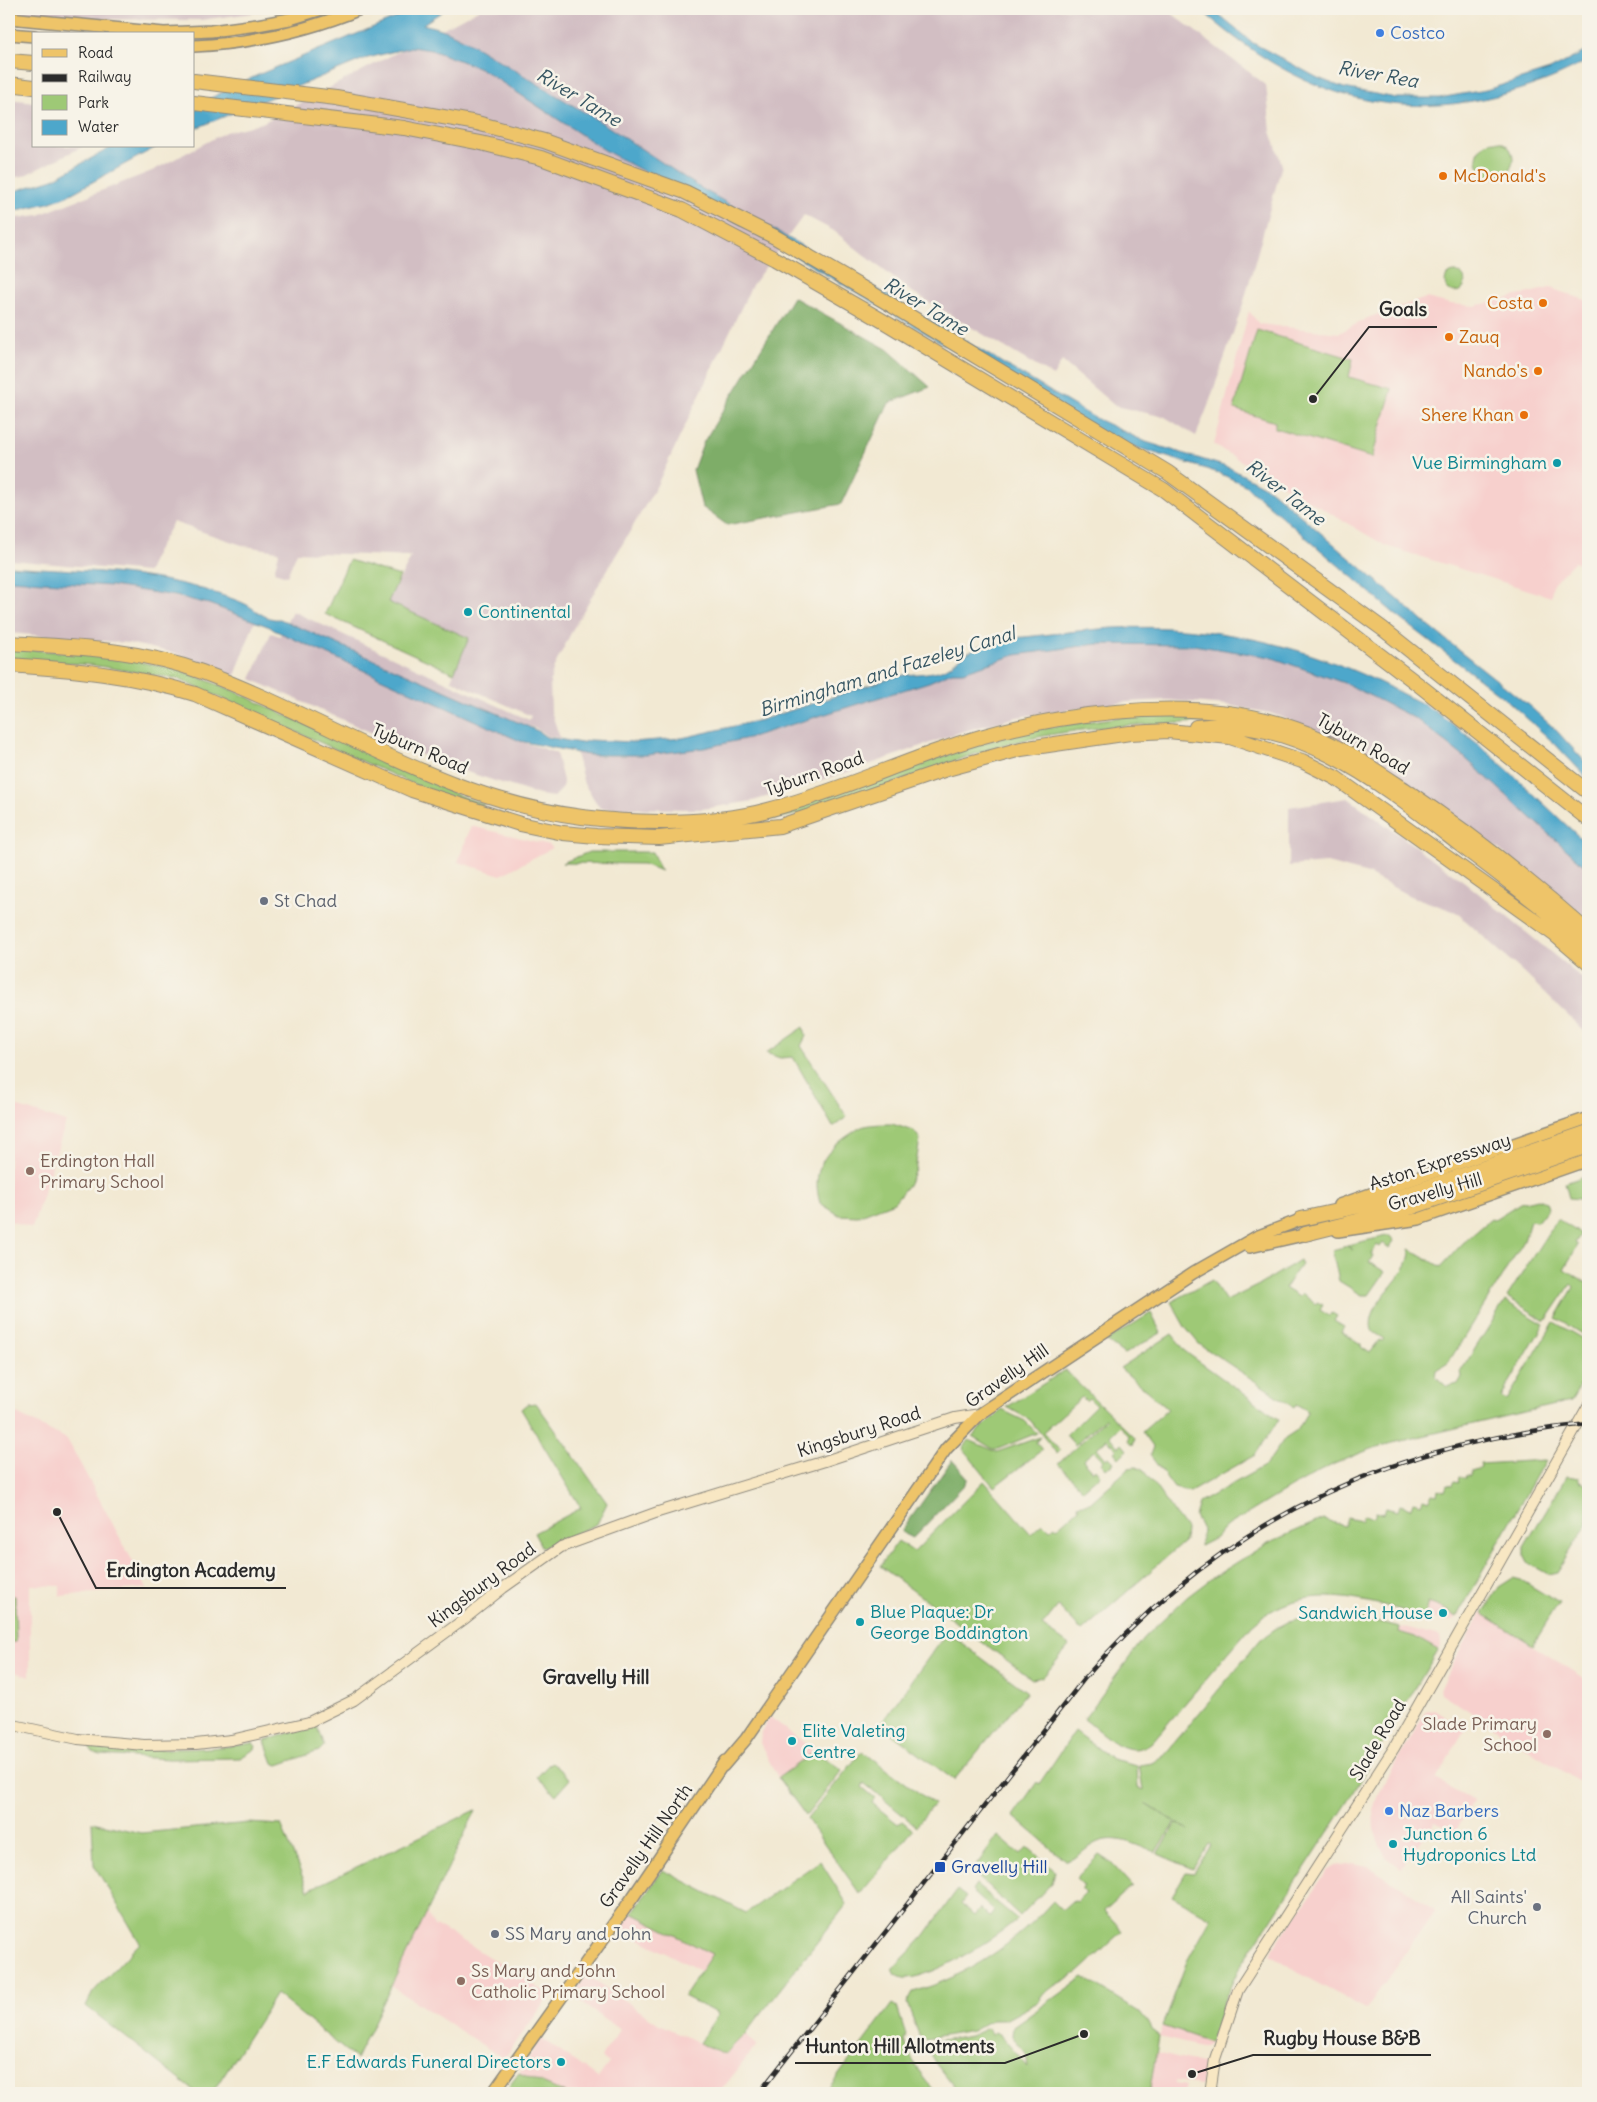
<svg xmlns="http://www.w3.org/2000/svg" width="1597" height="2102" viewBox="0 0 1597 2102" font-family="Delius,sans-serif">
	<rect width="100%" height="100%" fill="#f7f3e8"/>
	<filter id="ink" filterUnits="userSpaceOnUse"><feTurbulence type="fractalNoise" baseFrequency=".02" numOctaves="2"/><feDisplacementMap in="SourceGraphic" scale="10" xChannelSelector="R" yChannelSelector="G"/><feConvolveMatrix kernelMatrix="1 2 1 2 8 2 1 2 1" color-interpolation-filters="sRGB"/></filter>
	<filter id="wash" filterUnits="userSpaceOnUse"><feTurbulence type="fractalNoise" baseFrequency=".0096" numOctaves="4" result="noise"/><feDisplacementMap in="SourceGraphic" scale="20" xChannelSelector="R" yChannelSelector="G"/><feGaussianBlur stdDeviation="1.12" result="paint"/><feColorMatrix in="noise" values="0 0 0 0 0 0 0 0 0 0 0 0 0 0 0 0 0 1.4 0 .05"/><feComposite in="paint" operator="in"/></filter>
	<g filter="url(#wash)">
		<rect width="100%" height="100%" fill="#f2e9d3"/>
		<path fill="#f7d0cd" d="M1550,288L1588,301V565L1574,562L1553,583L1551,597L1386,546L1214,445L1249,311L1259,324L1339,333L1370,317L1426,298L1451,304L1475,306Z
			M471,826L550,845L552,848L501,875L458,862Z
			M9,1104L66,1122L32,1228L9,1221Z
			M9,1410L67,1439L147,1588L60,1596V1586L30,1585V1677L9,1670Z
			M1428,1603L1443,1608L1457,1617L1450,1622L1424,1616Z
			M1482,1613L1588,1681V1775L1583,1784L1441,1693L1440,1687Z
			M1400,1627L1440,1637L1441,1644L1438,1650L1415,1637L1399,1632Z
			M1434,1709L1465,1729L1436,1779L1473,1801L1455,1832L1435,1822L1401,1868L1386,1857L1379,1843L1374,1829L1373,1810L1379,1792L1426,1711Z
			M770,1717L815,1751L778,1778L760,1743L761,1732Z
			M1354,1863L1367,1866L1410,1892L1435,1911L1366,2009L1302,1975L1270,1954L1327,1871L1335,1866Z
			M426,1913L434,1926L442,1928L550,1995L504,2059L391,1986Z
			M632,1913L658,1926L712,1954L701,1971L620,1929Z
			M587,1975L659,2024L699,2043L725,2054L745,2034L757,2045L719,2093H565L519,2073L541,2038L598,2078L609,2063L601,2057L620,2030L571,1996Z
			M1163,2026L1205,2040L1210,2042L1205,2047H1201L1159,2037Z
			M1156,2052L1205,2064L1201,2085L1175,2081V2084L1185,2086L1183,2093H1149Z"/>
		<path fill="#d2bec3" d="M9,9H283L200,20L98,19L9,12Z
			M480,9H1166L1266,85L1271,131L1282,165L1244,301L1208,406L1196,436L1165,417L1115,406L1062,361L1053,376L909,290L834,231L804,215L752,285L656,487L575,625L554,667L550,681L551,711L560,738L547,736L536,728L527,726L520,741L556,753L563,781L562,789L554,797L539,795L442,764L251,679L271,633L280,636L292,611L529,720L531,716L451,680L469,638L388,602L411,557L297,552L287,576L274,572L279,553L278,551L245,546L173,522L155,554L148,572L9,560V219L39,215L152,171L226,132L262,123Z
			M9,99L34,102V146H84L23,176L9,178Z
			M9,580L112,586L156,593L209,604L262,623H254L235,676L175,653L128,643L9,633Z
			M1131,643L1214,647L1270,657L1347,684L1416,719L1464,757L1588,869V918L1453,814L1372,758L1323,733L1270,713L1227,705L1168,700L1127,702L1017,717L961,732L854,770L753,801L702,809L600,808L584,784L576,753L602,756L646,755L704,748L769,732L929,682L952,672H963L1015,655L1097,644Z
			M1348,798L1466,883L1588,983V1035L1524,973L1456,912L1408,895L1368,874L1327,863L1289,866V807Z"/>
		<path fill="#9ec976" stroke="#647a50" d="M1477 159a18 18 0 1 1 36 0a18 18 0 1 1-36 0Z
			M1445 282a10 10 0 1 1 20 0a10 10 0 1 1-20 0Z
			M1257,330L1353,359L1349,377L1392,389L1372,458L1275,428V422L1234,409Z
			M349,560L400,576L388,602L469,638L454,673L325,614Z
			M9,648L111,656L180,670L232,690L458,795L484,804L483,806L440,796L178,679L92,665L9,659Z
			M1187,715L1231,719L1230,722C1158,723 1082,725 1012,743C938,763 868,797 794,815C774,820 753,821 734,824L1021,731L1127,716Z
			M589,852H652L661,871L643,864L562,863Z
			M804,1027L806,1036L801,1046L847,1117L833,1127L793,1057L780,1058L766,1053Z
			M892,1124L914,1131L920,1139L915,1170L908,1185L894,1202L858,1216L839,1215L820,1203C811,1173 823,1152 849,1135C854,1132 859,1127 865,1126C873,1124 883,1124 892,1124Z
			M1588,1175V1200L1569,1198L1565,1183Z
			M1537,1199L1546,1202L1548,1208L1537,1222L1530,1221L1524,1241L1448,1363L1437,1370L1436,1377L1447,1387L1458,1384L1462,1377L1461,1371L1505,1301L1544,1324L1501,1397L1507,1400L1554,1322L1588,1342V1373L1571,1401L1380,1446C1360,1453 1339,1461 1320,1471C1287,1489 1256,1509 1224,1528L1216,1538L1200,1546L1202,1530L1195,1516L1199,1503L1266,1465L1285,1438L1297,1430L1308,1411L1296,1404L1294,1407L1199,1344L1185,1327L1171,1302L1212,1280L1226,1301L1261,1284L1300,1260L1302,1265L1296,1270L1285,1288L1299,1297L1302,1293L1315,1304L1317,1302L1323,1305L1320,1310L1329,1316L1332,1313L1337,1316L1334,1321L1344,1327L1341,1332L1361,1344V1347L1370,1353L1380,1340L1383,1341L1385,1339L1372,1331C1364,1301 1412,1277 1410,1249L1441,1267L1462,1244L1491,1219L1493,1220L1520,1203Z
			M1557,1219L1581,1234L1575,1243L1578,1245L1564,1269L1588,1283V1338L1556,1318L1574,1287L1571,1284L1546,1321L1507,1297Z
			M1387,1236H1390L1394,1241L1389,1248L1383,1243L1380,1247L1377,1245L1371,1255L1373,1256L1369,1262L1385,1272L1369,1295H1362L1339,1281L1332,1250L1347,1246L1353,1250L1347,1245Z
			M1151,1313L1161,1333L1124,1354L1106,1341Z
			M1172,1334L1187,1353L1279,1419L1255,1455L1190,1492L1174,1488L1150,1455L1153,1447L1142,1432L1168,1409L1120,1368Z
			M1065,1370L1135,1438L1133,1445L1128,1439L1130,1437L1120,1426L1110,1436L1119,1447L1122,1444L1127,1450L1119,1458L1114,1452L1117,1449L1107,1439L1097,1448L1106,1459L1109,1457L1114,1462L1106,1469L1101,1463L1104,1461L1094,1451L1083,1460L1093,1471L1095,1469L1100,1475L1083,1490L1058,1464L1106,1419L1105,1418L1075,1445L1066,1435L1096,1405L1089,1398L1086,1401L1082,1397L1043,1432L1060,1451L1057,1454L1030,1420L1007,1407Z
			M536,1403L607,1503L597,1524L542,1548L534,1533L581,1508L521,1409L527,1404Z
			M1002,1410L1025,1421L1037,1433L998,1449H993L972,1436Z
			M1040,1437L1036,1442L1042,1450L994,1487L963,1449L969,1440L997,1452Z
			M1545,1460L1457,1617L1443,1608L1428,1603L1424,1616C1364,1601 1305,1578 1252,1625L1152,1742C1128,1762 1104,1734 1084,1719L1144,1638L1187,1597L1212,1578L1268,1543L1323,1519L1344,1526L1347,1518L1361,1521L1364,1515L1374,1518L1376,1512L1383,1514L1385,1508L1398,1511L1400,1505L1411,1508L1413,1502L1421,1504L1423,1499L1429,1501L1432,1494L1437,1495L1438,1489L1444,1491L1446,1485L1452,1486L1454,1482L1458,1483L1459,1477L1465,1478L1466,1475H1470L1471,1471L1481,1468L1480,1464Z
			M1136,1467L1144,1471L1186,1529L1185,1541L1082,1631L1058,1606L1042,1626L1069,1646L1043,1677L1032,1679L880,1566L898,1541L914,1552L984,1481L1031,1534L1043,1523L1050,1530L1055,1526L1057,1528L1079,1508L1077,1505L1090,1503L1129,1468Z
			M1566,1477L1579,1479V1482L1588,1485V1523L1557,1572L1548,1574L1528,1563L1524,1555V1547Z
			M1513,1578L1521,1580L1559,1603L1533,1645L1483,1614L1499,1587Z
			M9,1596H15L16,1642H9Z
			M1323,1613L1349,1615L1400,1627L1399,1632L1415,1637L1438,1650L1348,1802L1238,1970L1226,1996L1210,2042L1163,2026L1187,1961L1211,1918L1172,1896L1186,1872L1194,1873L1211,1845L1208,1844L1193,1869L1158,1854L1176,1823L1189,1830L1146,1804L1175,1822L1156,1853C1136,1845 1113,1832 1092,1845C1081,1852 1080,1857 1066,1861L1013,1816L1037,1782L1039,1784L1075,1731L1112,1759L1137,1765L1138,1788L1143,1790L1139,1765L1152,1763L1165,1754L1261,1639L1275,1629L1290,1621Z
			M947,1632L1027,1692L954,1780L880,1725Z
			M316,1724L324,1746L319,1751L278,1765L273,1763L265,1741Z
			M253,1743L256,1746L255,1749L240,1758L169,1759L101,1755L92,1752L88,1745C143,1749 198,1752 253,1743Z
			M815,1751L842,1770L806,1816L778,1778Z
			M862,1751L934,1804L916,1826L864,1783L862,1787L875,1798L872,1803L898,1824L902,1821L913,1830L860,1894L807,1819Z
			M551,1762L570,1779L556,1795L537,1777Z
			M476,1810L356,2059L276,1994L212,2093H197L86,2006L93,1992L140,1943L94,1865L92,1822L141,1833L249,1823L281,1825L308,1890Z
			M998,1836L1021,1855L1027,1848L1030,1849L1055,1871L1052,1883L1020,1916L972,1871Z
			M1099,1855L1111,1863L1132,1886L1104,1911L1123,1931L1079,1972L1054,1986L1040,1997L1041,1999L1038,2002L1005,2020H992L972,2031L921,2040L907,2003L913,1992C968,1976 1015,1944 1053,1901L1062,1910L1073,1900L1076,1902L1085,1893L1081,1889L1084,1886L1076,1878Z
			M820,1861L847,1904L745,2034L725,2054L699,2043L718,2014L684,1996L712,1954L632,1913L663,1870L746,1913Z
			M976,1885L1017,1919C995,1938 935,1977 907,1978C903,1979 899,1976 896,1975L893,1969L925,1935L957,1890L966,1897L961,1904L974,1916L980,1909L990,1917L994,1911L972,1891Z
			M1083,1977L1139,2012L1159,2037L1149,2093H959L936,2064L924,2044L970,2036L988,2028L991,2034L995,2032L1000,2035L1028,2067L1026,2053L1012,2036L1013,2027Z
			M892,2004L897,2007L906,2035L904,2041L916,2067L936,2093H825Z
			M519,2073L565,2093H504Z"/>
		<path fill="#7ead67" stroke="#546c49" d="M793,297L887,349L930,387L889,403L841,504L727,525L702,507L693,470L703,443Z
			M952,1460L968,1478L965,1484L913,1538L901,1532Z"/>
		<path fill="#4da7cb" stroke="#3c697b" d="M417,9H446L423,24L447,31L467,41L607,126L699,187L893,298L1093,417L1146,442L1230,468L1271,490L1430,627L1527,704L1555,729L1588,765V779L1555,744L1509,702L1396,615L1245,485L1219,473L1122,443L990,372L746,227L606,151L480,68L431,50L411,47L364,59L194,129V106L260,74Z
			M1200,9H1211L1253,43L1318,78L1344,88L1396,98H1439L1486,90L1550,70L1588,50V60C1560,77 1528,88 1496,96C1379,125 1287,86 1200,9Z
			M114,146H158L67,196L48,203L9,212V193L53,179Z
			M9,566C78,571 151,571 218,594C226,597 235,599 243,603C255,608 265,621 280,619L538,731L546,737L581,743L589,740L633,742L682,738L761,720L898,676C914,673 934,675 948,667C952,665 956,660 960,658C972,649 985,643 999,639C1037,637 1075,630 1113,628C1212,623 1309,645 1397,691C1408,697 1421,702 1431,709C1489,747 1537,799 1588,845V869L1464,757L1416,719L1347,684L1270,657L1193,645L1097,644L1015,655L963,672H952L929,682L748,738L704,748L646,755H588L520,741L274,630L270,627L209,604L175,596L112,586L9,580Z"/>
	</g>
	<g filter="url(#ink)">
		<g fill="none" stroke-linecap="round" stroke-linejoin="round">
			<g stroke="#8e8a7f" stroke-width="12">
				<path id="secondary" d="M1587,9L1588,10
					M9,1724L78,1739L144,1745L196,1744L231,1740L309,1722L354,1700L463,1620L503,1588L561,1547L658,1512L825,1461L955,1418L980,1414
					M1210,2093L1215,2059L1238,1990L1394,1748L1588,1406"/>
			</g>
			<g stroke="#8e8a7f" stroke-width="14">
				<path id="primary" d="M9,18L164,33L211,31L257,25L290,19L322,9
					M9,34L34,36
					M194,46C251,43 307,31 360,9
					M1339,1205L1588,1118
					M1338,1231L1419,1219L1588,1160
					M1250,1247L1312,1233
					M723,1766L746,1739L946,1449L980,1414L1193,1273L1256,1237L1308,1217
					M493,2093L633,1897L725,1761"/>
			</g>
			<g stroke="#8e8a7f" stroke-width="16">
				<path id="highway" d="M9,61L34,63
					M194,81L336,98L477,123L544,141L685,192L775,237L883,300L1167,472L1383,629L1588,792
					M9,84L34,87
					M194,103L404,128L481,143L541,158L682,210L775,259L883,321L1164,490L1419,685L1588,819
					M9,643C74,647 139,649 202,672C331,720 441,799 582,817C639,824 712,825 768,810C825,795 881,771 937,751C1040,714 1191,691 1296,729C1336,743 1372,768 1407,791C1471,834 1531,881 1588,932
					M9,665C72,669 134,675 195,694L412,790L520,824L563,833L596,836L659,838L780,826L947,769L1021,749L1130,733L1168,731L1230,737L1302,761L1336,778L1554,934L1588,963
					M1196,727C1297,714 1384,786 1459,844C1503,877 1546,910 1588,945
					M1301,1219L1396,1198L1588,1132
					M1305,1234L1413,1207L1588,1146"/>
			</g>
			<use href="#secondary" stroke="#f8e7c3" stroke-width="10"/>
			<use href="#primary" stroke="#eec469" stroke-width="11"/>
			<use href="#highway" stroke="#eec469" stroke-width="14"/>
			<g stroke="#2b2b2b" stroke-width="4.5">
				<path id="rail" d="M759,2093L1084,1679C1216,1525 1387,1443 1588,1424"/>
			</g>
			<use href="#rail" stroke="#f7f3e8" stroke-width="2.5" stroke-dasharray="8" stroke-linecap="butt"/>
		</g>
	</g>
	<g fill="#3f7fe0" stroke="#f7f3e8" stroke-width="2">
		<circle cx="1380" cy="33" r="5"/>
		<circle cx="1389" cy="1811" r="5"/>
	</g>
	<g fill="#e8710a" stroke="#f7f3e8" stroke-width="2">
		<circle cx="1443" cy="176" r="5"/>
		<circle cx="1543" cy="303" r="5"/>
		<circle cx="1449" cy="337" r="5"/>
		<circle cx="1538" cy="371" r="5"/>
		<circle cx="1524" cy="415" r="5"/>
	</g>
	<g fill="#0f9aa8" stroke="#f7f3e8" stroke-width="2">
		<circle cx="1557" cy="463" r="5"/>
		<circle cx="468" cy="612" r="5"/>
		<circle cx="1443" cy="1613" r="5"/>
		<circle cx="860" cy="1622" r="5"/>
		<circle cx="792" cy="1741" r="5"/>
		<circle cx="1393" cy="1844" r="5"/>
		<circle cx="561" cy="2062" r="5"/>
	</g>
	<g fill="#6b7280" stroke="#f7f3e8" stroke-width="2">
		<circle cx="264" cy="901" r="5"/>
		<circle cx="1537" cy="1907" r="5"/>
		<circle cx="495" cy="1934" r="5"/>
	</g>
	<g fill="#8d6e63" stroke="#f7f3e8" stroke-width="2">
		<circle cx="30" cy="1171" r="5"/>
		<circle cx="1547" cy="1734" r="5"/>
		<circle cx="461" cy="1981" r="5"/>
	</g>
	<rect fill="#1a4fb4" stroke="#f7f3e8" stroke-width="2" x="934" y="1861" width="12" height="12" rx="2.5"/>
	<g text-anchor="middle" stroke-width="5" stroke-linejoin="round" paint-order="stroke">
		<g font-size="18" fill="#366cbe" stroke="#f7f3e8" text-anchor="start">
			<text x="1390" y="39">Costco</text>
			<text x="1399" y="1817">Naz Barbers</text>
		</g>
		<g font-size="18" fill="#c56008" stroke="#f7f3e8" text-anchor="end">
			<text x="1453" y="182" text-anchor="start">McDonald's</text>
			<text x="1533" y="309">Costa</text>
			<text x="1459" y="343" text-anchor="start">Zauq</text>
			<text x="1528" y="377">Nando's</text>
			<text x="1514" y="421">Shere Khan</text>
		</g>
		<g font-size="18" fill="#0d838f" stroke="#f7f3e8" text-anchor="start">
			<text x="1547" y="469" text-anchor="end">Vue Birmingham</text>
			<text x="478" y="618">Continental</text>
			<text x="870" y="1618">Blue Plaque: Dr<tspan x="870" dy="21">George Boddington</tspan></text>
			<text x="1433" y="1619" text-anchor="end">Sandwich House</text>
			<text x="802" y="1737">Elite Valeting<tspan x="802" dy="21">Centre</tspan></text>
			<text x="1403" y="1840">Junction 6<tspan x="1403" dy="21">Hydroponics Ltd</tspan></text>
			<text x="551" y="2068" text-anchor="end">E.F Edwards Funeral Directors</text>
		</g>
		<g font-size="18" fill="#2b2b2b" stroke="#f7f3e8">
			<text transform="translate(1363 744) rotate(30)" y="6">Tyburn Road</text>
			<text transform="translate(420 749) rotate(23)" y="6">Tyburn Road</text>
			<text transform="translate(814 774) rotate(-19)" y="6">Tyburn Road</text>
			<text transform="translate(1440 1162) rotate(-18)" y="6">Aston Expressway</text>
			<text transform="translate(1435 1192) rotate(-16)" y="6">Gravelly Hill</text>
			<text transform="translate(1007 1376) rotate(-35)" y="6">Gravelly Hill</text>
			<text transform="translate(859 1432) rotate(-18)" y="6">Kingsbury Road</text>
			<text transform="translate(482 1585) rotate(-37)" y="6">Kingsbury Road</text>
			<text transform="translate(1378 1740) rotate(-59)" y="6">Slade Road</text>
			<text transform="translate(646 1846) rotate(-55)" y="6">Gravelly Hill North</text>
		</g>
		<g font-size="18" fill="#5b616d" stroke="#f7f3e8" text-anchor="start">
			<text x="274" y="907">St Chad</text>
			<text x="1527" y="1903" text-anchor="end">All Saints'<tspan x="1527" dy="21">Church</tspan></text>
			<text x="505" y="1940">SS Mary and John</text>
		</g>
		<g font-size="18" fill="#785e54" stroke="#f7f3e8" text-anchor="start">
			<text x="40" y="1167">Erdington Hall<tspan x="40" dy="21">Primary School</tspan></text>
			<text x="1537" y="1730" text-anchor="end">Slade Primary<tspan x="1537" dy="21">School</tspan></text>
			<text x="471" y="1977">Ss Mary and John<tspan x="471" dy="21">Catholic Primary School</tspan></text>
		</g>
		<g font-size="18" fill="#164399" stroke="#f7f3e8" text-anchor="start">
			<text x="951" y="1873">Gravelly Hill</text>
		</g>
		<g font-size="19" font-style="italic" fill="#375663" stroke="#f7f3e8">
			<text transform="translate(1378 74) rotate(10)" y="7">River Rea</text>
			<text transform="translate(579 97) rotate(31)" y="7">River Tame</text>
			<text transform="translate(926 306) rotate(31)" y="7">River Tame</text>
			<text transform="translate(1286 492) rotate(38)" y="7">River Tame</text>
			<text transform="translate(887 671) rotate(-17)" y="7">Birmingham and Fazeley Canal</text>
		</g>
		<g font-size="20" font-weight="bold" fill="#2b2b2b" stroke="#f7f3e8">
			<text x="596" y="1684">Gravelly Hill</text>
		</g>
	</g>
	<path fill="none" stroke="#2b2b2b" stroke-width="2" d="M1313 399L1369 327H1437M57 1512L96 1588H286M1192 2074L1253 2055H1431M1084 2034L1005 2063H795"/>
	<g fill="#2b2b2b" stroke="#f7f3e8" stroke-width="2">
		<circle cx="1313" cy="399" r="5"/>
		<circle cx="57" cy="1512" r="5"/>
		<circle cx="1192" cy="2074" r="5"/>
		<circle cx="1084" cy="2034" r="5"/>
	</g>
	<g font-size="19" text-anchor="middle" font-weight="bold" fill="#2b2b2b" stroke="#f7f3e8" stroke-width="5" stroke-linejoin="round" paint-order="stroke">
		<text x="1403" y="316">Goals</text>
		<text x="191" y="1577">Erdington Academy</text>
		<text x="1342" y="2045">Rugby House B&amp;B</text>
		<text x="900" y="2053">Hunton Hill Allotments</text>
	</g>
	<rect width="1597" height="2102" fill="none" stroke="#f7f3e8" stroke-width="30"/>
	<rect x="32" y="32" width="162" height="115" fill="#f7f3e8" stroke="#a5a39c"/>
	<rect x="42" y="49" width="25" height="8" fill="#eec469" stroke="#a5a39c"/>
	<text x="78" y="58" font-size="15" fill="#2b2b2b">Road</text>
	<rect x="42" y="74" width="25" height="8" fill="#2b2b2b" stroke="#a5a39c"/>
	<text x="78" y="82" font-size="15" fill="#2b2b2b">Railway</text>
	<rect x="42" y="95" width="25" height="15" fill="#9ec976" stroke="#a5a39c"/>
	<text x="78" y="108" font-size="15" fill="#2b2b2b">Park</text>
	<rect x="42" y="120" width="25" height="15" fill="#4da7cb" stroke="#a5a39c"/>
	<text x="78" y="132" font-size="15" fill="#2b2b2b">Water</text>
</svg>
